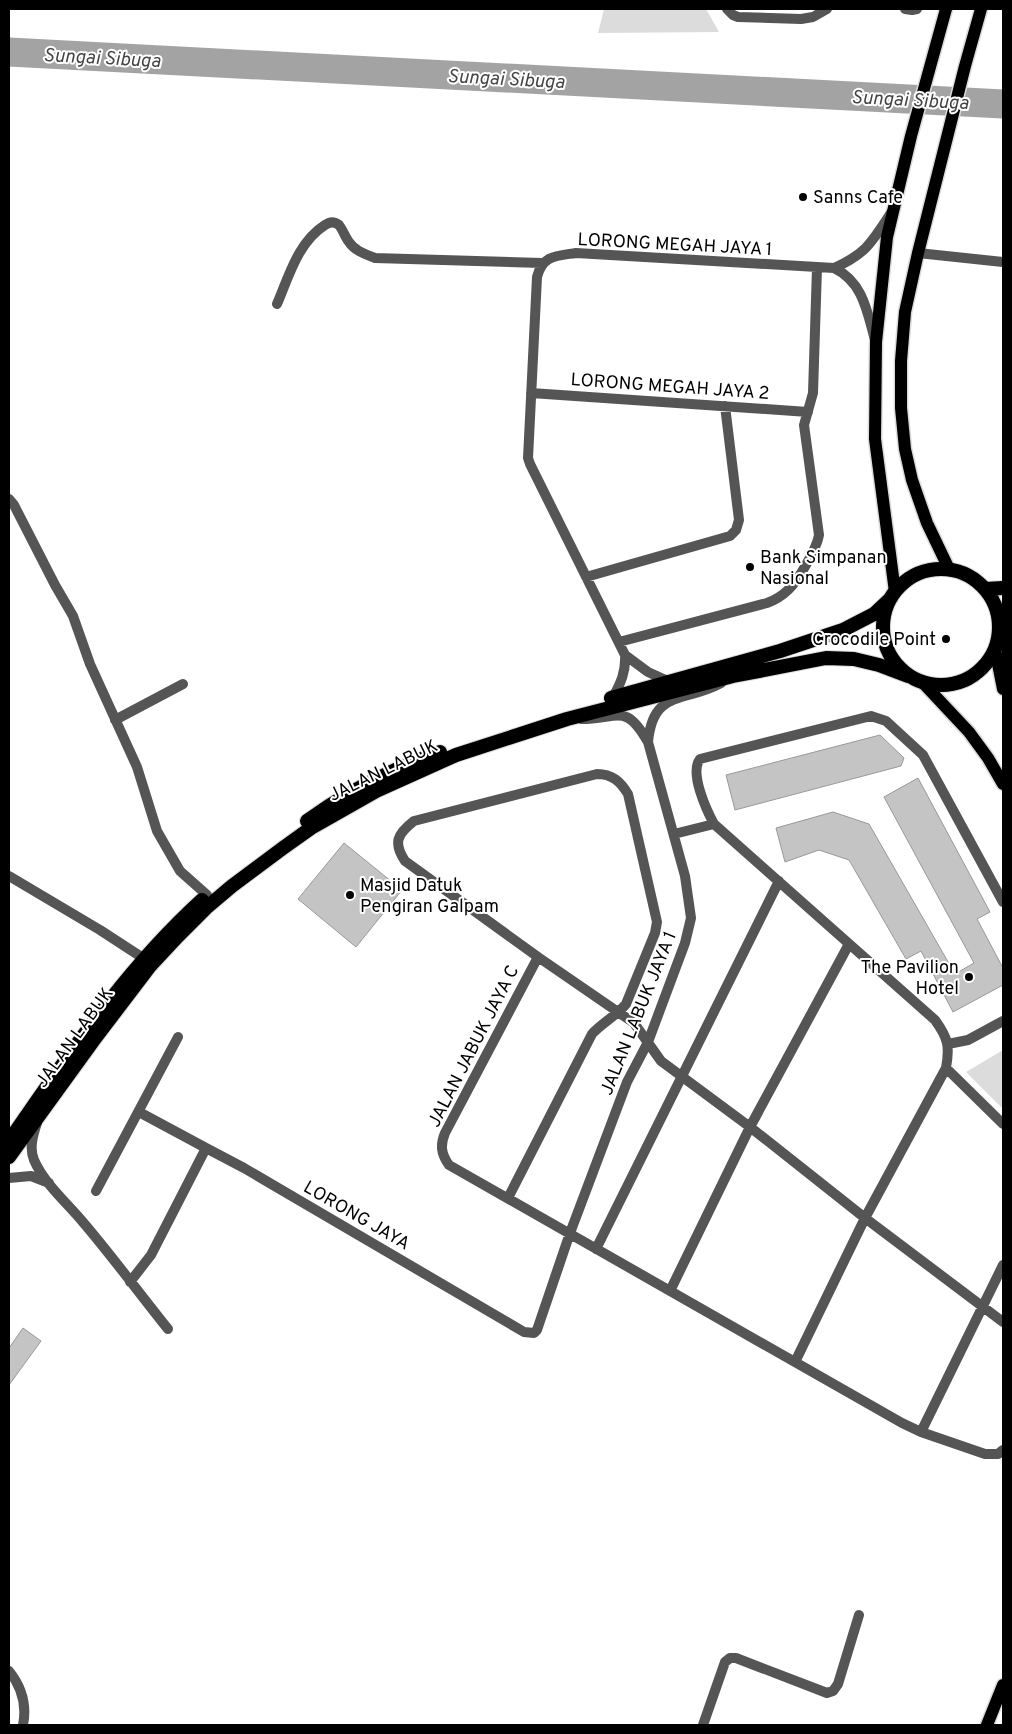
<svg xmlns="http://www.w3.org/2000/svg" width="1012" height="1734" viewBox="0 0 1012 1734" font-family="Overpass,sans-serif">
	<rect width="100%" height="100%" fill="#fff"/>
	<path fill="#dcdcdc" d="M604,9H706L719,32L598,33Z
		M1003,1050V1109L966,1072Z"/>
	<g fill="none" stroke-linecap="round" stroke-linejoin="round">
		<path stroke="#a3a3a3" stroke-width="29" d="M9,52L1003,104"/>
	</g>
	<path fill="#c4c4c4" stroke="#999" d="M880,735L904,758L901,766L735,810L726,775Z
		M918,778L990,912L977,919L1003,968V985L953,1012L921,951L906,959L849,860L819,850L785,862L776,828L833,812L869,824L955,974L974,963L884,797Z
		M344,843L402,890L356,947L298,899Z
		M23,1328L41,1341L9,1385V1348Z"/>
	<g fill="none" stroke-linecap="round" stroke-linejoin="round">
		<g stroke="#dbdbdb" stroke-width="15">
			<path id="primary" d="M949,569L927,523L912,480L905,449L901,408V361L905,312L918,253L965,66L981,9
				M895,592L875,439L876,342L887,237L911,136L946,9
				M995,649L1003,689
				M924,684L969,732L988,758L1003,784
				M987,1725L1003,1685"/>
		</g>
		<g stroke="#dbdbdb" stroke-width="16">
			<path id="trunk" d="M883 627a58 58 0 1 1 116 0a58 58 0 1 1-116 0Z
				M985,589L1003,588
				M611,698L780,651L843,630L874,614L891,598
				M307,821C348,791 392,769 440,752
				M9,1141C69,1055 124,971 202,900
				M9,1157L96,1037L150,966L178,936L206,908L232,886L283,848L311,828L378,790L456,755L567,719L733,676L826,658L854,659L879,665L908,676"/>
		</g>
		<path stroke="#555" stroke-width="10" d="M727,9L733,15L738,17L801,19L813,17L827,9
			M905,9L912,10L917,9
			M918,253L1003,262
			M834,268C866,254 872,242 891,213
			M277,304C289,276 298,242 325,225C329,222 334,221 339,225C343,230 345,237 349,242C355,251 365,254 375,258L542,263
			M531,393L808,412
			M9,499L14,505L55,585L73,616L90,664L137,767L157,831L180,871L207,895
			M586,577L730,536L736,530L739,520L725,406
			M619,642L767,603C775,600 782,596 788,590C798,581 817,548 819,535L804,425L813,393L817,268
			M670,682L648,672L625,655L530,464L528,458L537,277C543,255 556,256 576,253L834,268C863,282 867,311 875,340
			M613,697C621,683 626,671 625,655
			M115,720L183,684
			M648,742C653,689 684,703 721,683
			M714,824C707,811 689,773 700,759L871,716L886,721L923,755L1003,902
			M674,834L714,824L935,1020C948,1038 950,1046 946,1068L865,1218L795,1362
			M9,876L100,930L143,958
			M538,957L445,1133C440,1145 441,1154 449,1165L902,1423L921,1432L985,1454H998L1003,1450
			M948,1044L968,1040L1003,1021
			M946,1068L1003,1124
			M139,1112L206,1148
			M37,1123C33,1135 29,1148 34,1160C44,1183 66,1202 82,1221C112,1256 139,1293 168,1329
			M9,1178L31,1176L49,1183
			M96,1191L178,1037
			M508,1198L592,1034C602,1023 616,1016 626,1004L655,933L657,922L628,794C620,781 612,774 597,774L414,821C397,834 393,843 405,861L538,957L634,1023L661,1061L750,1127L865,1218L1003,1322
			M596,1249L779,881
			M130,1282L151,1255L206,1148L244,1168L524,1332L534,1333L537,1330L570,1233L627,1082L648,1042L685,943L691,918L685,876L648,742C625,702 619,719 581,719
			M670,1291L750,1127L849,944
			M921,1432L1003,1265
			M9,1671C21,1686 27,1705 23,1725
			M703,1725L725,1662L730,1658H736L827,1693L833,1691L838,1684L859,1615"/>
		<use href="#primary" stroke="#000" stroke-width="12"/>
		<use href="#trunk" stroke="#000" stroke-width="14"/>
	</g>
	<g fill="#000" stroke="#fff" stroke-width="2">
		<circle cx="803" cy="197" r="5"/>
		<circle cx="750" cy="567" r="5"/>
		<circle cx="946" cy="639" r="5"/>
		<circle cx="350" cy="895" r="5"/>
		<circle cx="969" cy="977" r="5"/>
	</g>
	<g text-anchor="middle" stroke-width="4" stroke-linejoin="round" paint-order="stroke">
		<g font-size="18" fill="#000" stroke="#fff" text-anchor="start">
			<text x="813" y="203">Sanns Cafe</text>
			<text x="760" y="563">Bank Simpanan<tspan x="760" dy="21">Nasional</tspan></text>
			<text x="936" y="645" text-anchor="end">Crocodile Point</text>
			<text x="360" y="891">Masjid Datuk<tspan x="360" dy="21">Pengiran Galpam</tspan></text>
			<text x="959" y="973" text-anchor="end">The Pavilion<tspan x="959" dy="21">Hotel</tspan></text>
		</g>
		<g font-size="18" fill="#000" stroke="#fff">
			<text transform="translate(675 244) rotate(3)" y="6">LORONG MEGAH JAYA 1</text>
			<text transform="translate(670 386) rotate(4)" y="6">LORONG MEGAH JAYA 2</text>
			<text transform="translate(383 770) rotate(-26)" y="6">JALAN LABUK</text>
			<text transform="translate(638 1013) rotate(-68)" y="6">JALAN LABUK JAYA 1</text>
			<text transform="translate(74 1037) rotate(-54)" y="6">JALAN LABUK</text>
			<text transform="translate(473 1046) rotate(-63)" y="6">JALAN JABUK JAYA C</text>
			<text transform="translate(357 1215) rotate(30)" y="6">LORONG JAYA</text>
		</g>
		<g font-size="19" font-style="italic" fill="#444" stroke="#fff">
			<text transform="translate(102 57) rotate(3)" y="7">Sungai Sibuga</text>
			<text transform="translate(506 78) rotate(3)" y="7">Sungai Sibuga</text>
			<text transform="translate(910 99) rotate(3)" y="7">Sungai Sibuga</text>
		</g>
	</g>
	<rect width="1012" height="1734" fill="none" stroke="#000000" stroke-width="20"/>
</svg>
